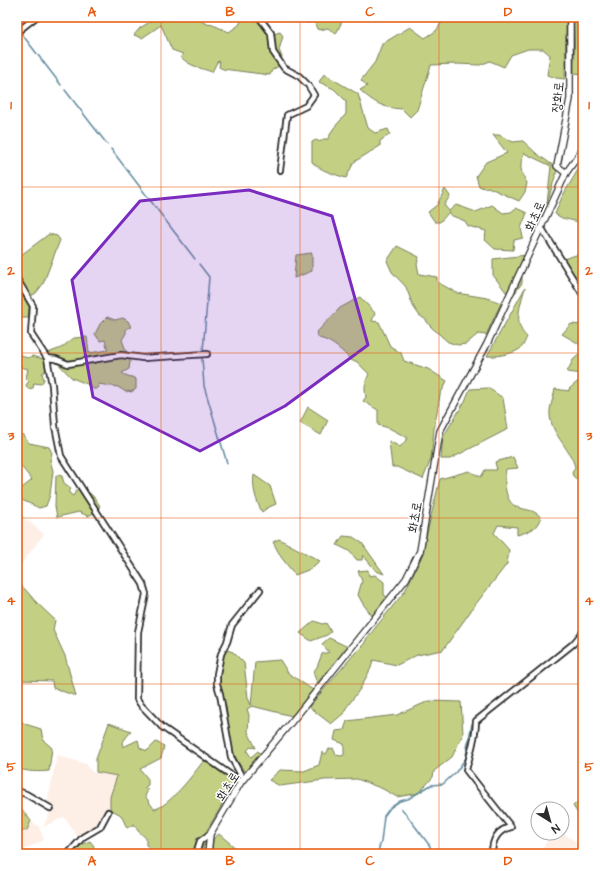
<svg xmlns="http://www.w3.org/2000/svg" width="600" height="871" viewBox="0 0 600 871" font-family="'Architects Daughter','Poor Story',sans-serif">
	<rect width="100%" height="100%" fill="#fff"/>
	<filter id="ink" filterUnits="userSpaceOnUse"><feTurbulence type="fractalNoise" baseFrequency=".025" numOctaves="2"/><feDisplacementMap in="SourceGraphic" scale="8" xChannelSelector="R" yChannelSelector="G"/><feConvolveMatrix kernelMatrix="1 2 1 2 8 2 1 2 1" color-interpolation-filters="sRGB"/></filter>
	<g filter="url(#ink)">
		<path fill="#feefe6" d="M17,512L44,534L17,570Z
			M57,755L86,764L92,772L117,776L110,797V814L98,825L77,836L64,817L43,827L51,810L47,804Z
			M31,821L39,827L44,840L17,853V833L27,830Z
			M551,833H562L583,846V854H540Z"/>
		<path fill="#c3d084" stroke="#777e58" d="M158,17H193L207,24L213,25L229,32L239,25L243,17H263L274,34L280,32L283,36L279,50L282,57L279,66L272,70L270,75L223,69L219,67L220,61L217,62L212,72C201,68 189,66 181,57L183,54L172,50L161,25L142,38L134,35L140,28Z
			M314,17H344L336,34L328,28L320,30L317,29L314,21Z
			M445,17H566L565,79L556,78L547,75L550,55L543,49H528L511,55L504,67L490,61L480,65L456,64L431,65L417,110L410,117L402,109C383,108 374,103 360,90L367,86L361,80L375,62L382,44L410,27L425,38L436,31Z
			M575,17H583V74L574,73Z
			M324,74L358,94L368,128L375,133L388,129L390,134L380,141V146L354,162L346,178C334,174 321,171 312,162V142L316,140L320,142L323,139H328L333,129L346,114V101L334,89L319,82Z
			M493,135H499L513,142L523,141L537,154L554,166L557,170L547,204L551,166L524,153C519,166 520,171 527,183L525,192L519,201L488,187L484,188L479,186L476,176L486,162L507,153Z
			M583,161V223L562,218L555,214L562,197Z
			M445,189L450,196L444,205L449,211L456,205L476,212L492,205L503,213L511,212L516,208L527,213L521,228L523,238L514,240L513,250L495,249L485,240L486,231L468,226L465,221L450,215L449,212L440,222H435L428,212L437,205Z
			M49,234L57,236L60,240L43,284L36,293L31,296L17,273V258Z
			M397,246L419,257L417,264L419,274L437,277V282L457,293L487,298L501,303L486,335L478,334L466,344L458,345L448,342L430,326L426,320L419,315L413,306L406,287L392,272L387,261Z
			M312,253V271L294,278L296,255Z
			M583,253V290L563,259Z
			M527,255L518,273L522,277V283L515,293L506,292L493,275V259Z
			M17,286L29,307L28,318H18L17,316Z
			M525,288C522,299 515,318 521,329C522,332 525,335 527,337C525,341 523,348 518,350C512,354 494,357 487,356Z
			M360,297L375,313L372,321L379,322L390,346L401,353L404,361L428,369L447,381L440,395L434,429L431,459L423,479L397,467H392L389,441L400,447L408,438L389,428L378,425V410L363,401L366,397C364,387 365,382 369,374L356,361H352C342,351 333,341 319,338L316,333L340,308Z
			M107,317L115,320L123,318L128,321L131,327L126,329V333L122,340L130,361L129,369L122,373C125,376 131,376 136,379V389L131,392L128,391L126,392L118,387L98,384L99,387L97,389H93L87,384L72,378L48,353L61,348L74,338L87,337L89,353L108,350L105,340L100,341L95,334L100,324Z
			M571,324L583,325V346L562,334Z
			M583,351V374L567,372L573,360Z
			M17,353L27,358L33,356L46,360L48,369L42,373L44,380L41,384L34,383L33,388L28,389L26,385L29,381L26,378L28,369L17,366Z
			M583,377V485L573,476L572,473L575,467C570,447 548,432 550,410C551,403 554,396 555,389L569,391V389Z
			M488,388L503,398L508,429L450,459H441L443,437L465,401L470,389Z
			M308,407L328,420L321,435L300,423Z
			M17,433L23,435L29,443L49,447L52,453L50,460L53,471L50,495L46,506L39,508C34,505 20,500 17,497V492L32,480L17,461Z
			M513,457L518,468L506,469C504,479 504,500 515,506C525,511 532,508 541,517C536,530 530,531 517,535V527L498,525L494,533L509,550L507,564L475,605L443,650L417,655L397,665L373,660L371,668L360,689L346,708L344,713L331,724L309,707L355,653L364,644L367,638L405,591L421,558L440,479L469,471L481,477L485,470H497L495,462Z
			M56,475L62,476L64,483L71,488L69,493L73,496L78,488C90,491 94,496 100,506L94,513L88,516L79,512L57,517L55,506Z
			M254,475L270,486L276,504L267,508L262,512C256,501 252,487 254,475Z
			M343,536L353,537L362,543L384,574L376,571L363,555L362,560H357L349,551L337,545Z
			M279,539L320,561L308,570L295,575L281,557L273,542Z
			M368,570L369,576L375,575L384,582V594L387,598L373,617L363,604L358,595L362,581L358,571Z
			M17,585L23,587L37,603L55,620L53,630L65,656L76,696L53,688L52,681L22,680L17,676Z
			M314,621L323,624L326,623L331,632L327,635L311,641L300,633Z
			M329,638L348,647L317,683L313,672L317,667L322,654L329,652L322,644Z
			M227,650L233,652L244,663L248,698L251,705L255,662L280,660L288,673L313,690L292,716L252,706L247,709L249,715L248,732L256,748L250,747L247,751L251,757L258,751L261,754L253,764L245,772C229,751 230,739 226,714C227,704 222,696 220,686C217,675 221,659 227,650Z
			M429,701L461,702L463,734L452,757L434,771L433,777L419,793L397,797L383,789L357,779L324,780L280,786L269,780L280,770L304,771L319,765L322,752L326,754L329,749L333,748L336,755L341,756L344,755V744L334,740L336,731L344,730L347,721L397,715Z
			M17,718L25,724L41,729L43,740L52,748L49,771C38,772 27,772 17,768Z
			M109,723L131,731L122,743L123,747L138,740L140,748L147,751L156,742L164,746L161,758L140,769L148,779V785L144,788L148,790L145,796L154,809C167,809 197,770 204,760L235,783L206,832L205,843L202,854H153L150,848L146,845V838L138,831L134,824L127,828L121,815L110,809V797L117,776L96,772V759Z
			M583,763V821L573,806L583,796L580,780Z
			M17,803L31,821L27,830L17,833Z
			M219,834L243,854H212L213,839Z
			M90,841L94,846L91,854H72L83,844Z"/>
		<g fill="none" stroke-linecap="round" stroke-linejoin="round">
			<path stroke="#628b9d" stroke-width="1.5" d="M21,33L61,85
				M65,90L107,144
				M111,149L195,259
				M199,264L209,277L203,351
				M202,358L204,386L227,463
				M576,643L583,636
				M490,713L549,666
				M402,809L430,846V854
				M375,854L378,851L381,842L384,816L390,808L400,801L408,799L431,785L443,784L456,772L466,758L467,748L472,724"/>
			<g stroke="#2b2b2b" stroke-width="8">
				<path id="minor" d="M259,17L271,33L273,52L284,68L299,76L308,85L314,95L306,106L287,115L280,170
					M308,19L309,17
					M17,32L36,17
					M541,227L583,295
					M17,279L33,306L31,334L47,358L56,359L68,364L121,355L143,358L207,354
					M47,358L52,385L55,426L61,456L143,584L146,594L138,632L137,699L141,705L162,727L241,782
					M243,779L231,757L220,694L217,684V674L221,654L227,642L232,625L260,590
					M17,791L26,794L50,808
					M68,854L83,837L100,827L108,812
					M196,854L200,841L210,834
					M492,854C492,840 497,830 511,827L466,770C470,754 476,738 476,721L573,644L583,632"/>
			</g>
			<g stroke="#2b2b2b" stroke-width="8">
				<path id="tertiary" d="M566,173L557,166L570,99V17
					M208,854L210,834L241,782L298,714L406,579L420,551L440,431L487,344L566,173L583,149"/>
			</g>
			<use href="#minor" stroke="#fff" stroke-width="4.5"/>
			<use href="#tertiary" stroke="#fff" stroke-width="5.5"/>
		</g>
	</g>
	<path fill="#7b2cbf" fill-opacity="0.2" stroke="#7b2cbf" stroke-width="3" stroke-linejoin="round" d="M249,190L332,216L368,345L285,406L200,451L93,397L72,280L140,201Z"/>
	<path fill="none" stroke="#e8590c" stroke-width="1" stroke-opacity="0.55" d="M161,17V854M300,17V854M439,17V854M17,187H583M17,353H583M17,518H583M17,684H583"/>
	<g text-anchor="middle" stroke-width="3" stroke-linejoin="round" paint-order="stroke">
		<g font-size="13" fill="#2b2b2b" stroke="#fff">
			<text transform="translate(557 97) rotate(-85)" y="5">장화로</text>
			<text transform="translate(534 216) rotate(-66)" y="5">화초로</text>
			<text transform="translate(414 517) rotate(-80)" y="5">화초로</text>
			<text transform="translate(227 786) rotate(-57)" y="5">화초로</text>
		</g>
	</g>
	<rect width="600" height="871" fill="none" stroke="#fff" stroke-width="44"/>
	<g transform="translate(550 821) rotate(143)"><circle r="19" fill="#ffffff" stroke="#aaaaaa"/>
	<path d="M0-3L7 15L0 10L-7 15Z" fill="#2b2b2b"/>
	<text y="-6" font-size="11" font-weight="bold" text-anchor="middle" fill="#2b2b2b">N</text>
	</g>
	<rect x="22" y="22" width="556" height="827" fill="none" stroke="#e8590c" stroke-width="1.5"/>
	<g font-size="13" text-anchor="middle" font-weight="bold" fill="#e8590c">
		<text x="92" y="16">A</text>
		<text x="230" y="16">B</text>
		<text x="370" y="16">C</text>
		<text x="508" y="16">D</text>
		<text x="11" y="109">1</text>
		<text x="589" y="109">1</text>
		<text x="11" y="275">2</text>
		<text x="589" y="275">2</text>
		<text x="11" y="440">3</text>
		<text x="589" y="440">3</text>
		<text x="11" y="605">4</text>
		<text x="589" y="605">4</text>
		<text x="11" y="771">5</text>
		<text x="589" y="771">5</text>
		<text x="92" y="865">A</text>
		<text x="230" y="865">B</text>
		<text x="370" y="865">C</text>
		<text x="508" y="865">D</text>
	</g>
</svg>
